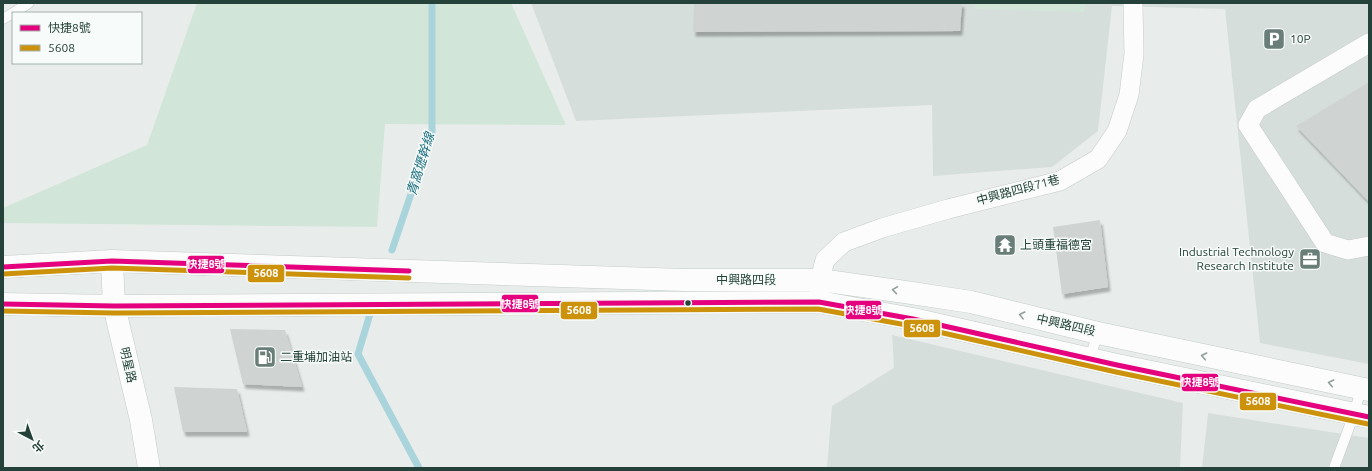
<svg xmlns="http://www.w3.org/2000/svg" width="1372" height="471" viewBox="0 0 1372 471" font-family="Ubuntu,'Noto Sans TC',sans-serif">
	<defs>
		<filter id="shadow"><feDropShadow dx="2.5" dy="4.5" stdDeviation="1" flood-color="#0004"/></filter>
	</defs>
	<rect width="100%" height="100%" fill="#e8edeb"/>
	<path fill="#d6dedb" d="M531,3H1369V364L1260,343L1225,9L1112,6L1098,131L1052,167L933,176L932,105L576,121Z
		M892,335L1183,403L1180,468H827L832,406L894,368Z
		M1208,413L1369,438V468H1202Z"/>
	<path fill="#d1e6d8" d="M197,3H511L566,125L385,124L377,227L3,223V208L147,145Z
		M974,3H1085L1084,12L974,9Z"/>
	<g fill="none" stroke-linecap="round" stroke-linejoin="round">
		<path stroke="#a9d4db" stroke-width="7" d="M392,250L432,132V3
			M370,314L358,354L419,468"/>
	</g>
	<path fill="#cfd4d2" filter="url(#shadow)" d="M694,3H962L960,31L693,32Z
		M1369,82V202L1296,126Z
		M1100,220L1108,287L1062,294L1053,227Z
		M230,329L285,330L302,387L243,384Z
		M174,387L237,389L247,432H183Z"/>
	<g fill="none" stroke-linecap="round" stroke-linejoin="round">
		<g stroke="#c5cac8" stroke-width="11">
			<path id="lane" d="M13,13L29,3
				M3,19L13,13
				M1090,358L1098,333
				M1334,468L1354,414L1361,389"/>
		</g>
		<g stroke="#c5cac8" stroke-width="20">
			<path id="street" d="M1369,43L1257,109L1248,125L1325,243L1348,250L1369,246
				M819,295L820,280L825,260L844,242L882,228L948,209L1060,181L1098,159L1117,131L1129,95L1134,54L1133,3"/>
		</g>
		<g stroke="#c3cbc8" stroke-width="23">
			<path id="secondary" d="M112,261L114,306L141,420L149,468
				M3,267L112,261L684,280H820L905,292L971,302L1098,333L1369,390
				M3,304L114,306L819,302L913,319L1117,365L1369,417"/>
		</g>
		<use href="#lane" stroke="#fcfcfc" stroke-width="10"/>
		<use href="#street" stroke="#fcfcfc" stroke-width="19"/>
		<use href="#secondary" stroke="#fcfcfc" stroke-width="22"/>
		<g stroke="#f7fbf9" stroke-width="8">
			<path id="bus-1" d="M3,267L112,261L409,271
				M3,304L114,306L819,302L913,319L1117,365L1369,417"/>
		</g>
		<g stroke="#f7fbf9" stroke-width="8">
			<path id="bus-2" d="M3,274L112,268L409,278
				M3,311L114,313L818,309L912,326L1116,372L1368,424"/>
		</g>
		<use href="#bus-1" stroke="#e5007d" stroke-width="5"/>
		<use href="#bus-2" stroke="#cd920c" stroke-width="5"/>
	</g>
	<defs><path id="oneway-chevron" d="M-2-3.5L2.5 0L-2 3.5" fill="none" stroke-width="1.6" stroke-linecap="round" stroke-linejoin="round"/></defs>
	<g stroke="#909f9b">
		<use href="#oneway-chevron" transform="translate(895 290) rotate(-172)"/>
		<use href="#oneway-chevron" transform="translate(1022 315) rotate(-166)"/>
		<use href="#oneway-chevron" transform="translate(1204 356) rotate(-168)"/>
		<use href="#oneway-chevron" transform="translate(1331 383) rotate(-168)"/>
	</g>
	<defs>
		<g id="parking-square" transform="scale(1.15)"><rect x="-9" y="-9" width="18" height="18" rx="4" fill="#697e78" stroke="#f7fbf9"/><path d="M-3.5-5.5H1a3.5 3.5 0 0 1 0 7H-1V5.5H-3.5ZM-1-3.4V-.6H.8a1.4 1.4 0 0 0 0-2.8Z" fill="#fff"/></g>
		<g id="temple-square" transform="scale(1.15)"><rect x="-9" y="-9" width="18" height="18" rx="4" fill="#697e78" stroke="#f7fbf9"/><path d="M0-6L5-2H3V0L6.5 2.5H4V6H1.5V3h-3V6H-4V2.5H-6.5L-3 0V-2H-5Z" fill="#fff"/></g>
		<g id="office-square" transform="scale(1.15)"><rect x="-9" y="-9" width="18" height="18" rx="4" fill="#697e78" stroke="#f7fbf9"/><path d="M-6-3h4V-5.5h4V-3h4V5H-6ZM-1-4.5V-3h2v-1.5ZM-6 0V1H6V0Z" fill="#fff"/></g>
		<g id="fuel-square" transform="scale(1.15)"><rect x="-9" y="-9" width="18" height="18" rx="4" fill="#697e78" stroke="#f7fbf9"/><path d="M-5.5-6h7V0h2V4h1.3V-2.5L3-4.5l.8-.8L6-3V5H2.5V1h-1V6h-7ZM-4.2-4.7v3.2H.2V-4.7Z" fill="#fff"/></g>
	</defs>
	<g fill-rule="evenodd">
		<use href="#parking-square" x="1274" y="39"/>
		<use href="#temple-square" x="1005" y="245"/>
		<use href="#office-square" x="1310" y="259"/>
		<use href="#fuel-square" x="265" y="357"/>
	</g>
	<circle fill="#24423a" stroke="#f7fbf9" stroke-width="1.5" cx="688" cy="303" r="3.5"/>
	<g text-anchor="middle" stroke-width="3" stroke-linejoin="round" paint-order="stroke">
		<g font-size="12" fill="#24423a" stroke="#f7fbf9" text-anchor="start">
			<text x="1290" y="43">10P</text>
			<text x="1020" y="249">上頭重福德宮</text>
			<text x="1294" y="256" text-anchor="end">Industrial Technology<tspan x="1294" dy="14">Research Institute</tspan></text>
			<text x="280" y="361">二重埔加油站</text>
		</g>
		<g font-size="12" fill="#24423a" stroke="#f7fbf9">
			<text transform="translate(1018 190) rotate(-15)" y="4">中興路四段71巷</text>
			<text x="746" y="284">中興路四段</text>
			<text transform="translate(1066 325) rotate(13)" y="4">中興路四段</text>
			<text transform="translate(128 365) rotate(77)" y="4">明星路</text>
		</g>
		<g font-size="13" font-style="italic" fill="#1c6f80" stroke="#f7fbf9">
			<text transform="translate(420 164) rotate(-73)" y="5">青窩壢幹線</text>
		</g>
	</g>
	<g stroke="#f7fbf9" stroke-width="1.5">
		<rect x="187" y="255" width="38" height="19" rx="4" fill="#e5007d"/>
		<rect x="247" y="264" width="38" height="19" rx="4" fill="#cd920c"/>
		<rect x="501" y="294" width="38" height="19" rx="4" fill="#e5007d"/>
		<rect x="845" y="300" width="37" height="20" rx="4" fill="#e5007d"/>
		<rect x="560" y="301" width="38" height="19" rx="4" fill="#cd920c"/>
		<rect x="903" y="319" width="38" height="19" rx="4" fill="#cd920c"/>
		<rect x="1181" y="373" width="38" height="19" rx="4" fill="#e5007d"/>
		<rect x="1239" y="392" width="38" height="19" rx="4" fill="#cd920c"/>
	</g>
	<g font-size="11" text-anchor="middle" font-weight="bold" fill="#fff">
		<text x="206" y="268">快捷8號</text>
		<text x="266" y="277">5608</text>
		<text x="520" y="308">快捷8號</text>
		<text x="863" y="314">快捷8號</text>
		<text x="579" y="314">5608</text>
		<text x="922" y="332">5608</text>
		<text x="1200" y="386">快捷8號</text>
		<text x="1258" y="405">5608</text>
	</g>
	<rect width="1372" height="471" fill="none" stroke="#24423a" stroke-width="8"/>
	<rect x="12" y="12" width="130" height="52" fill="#f7fbf9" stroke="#a3b1ad"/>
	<rect x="20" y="25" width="20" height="6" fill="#e5007d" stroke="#a3b1ad"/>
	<text x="48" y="32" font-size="12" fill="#24423a">快捷8號</text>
	<rect x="20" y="45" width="20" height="6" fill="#cd920c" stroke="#a3b1ad"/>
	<text x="48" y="52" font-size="12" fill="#24423a">5608</text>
	<g transform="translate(32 439) rotate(139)" stroke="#f7fbf9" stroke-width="3" paint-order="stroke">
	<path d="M0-3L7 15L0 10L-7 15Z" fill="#24423a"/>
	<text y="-6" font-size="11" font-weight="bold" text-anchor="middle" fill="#24423a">北</text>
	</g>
</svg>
